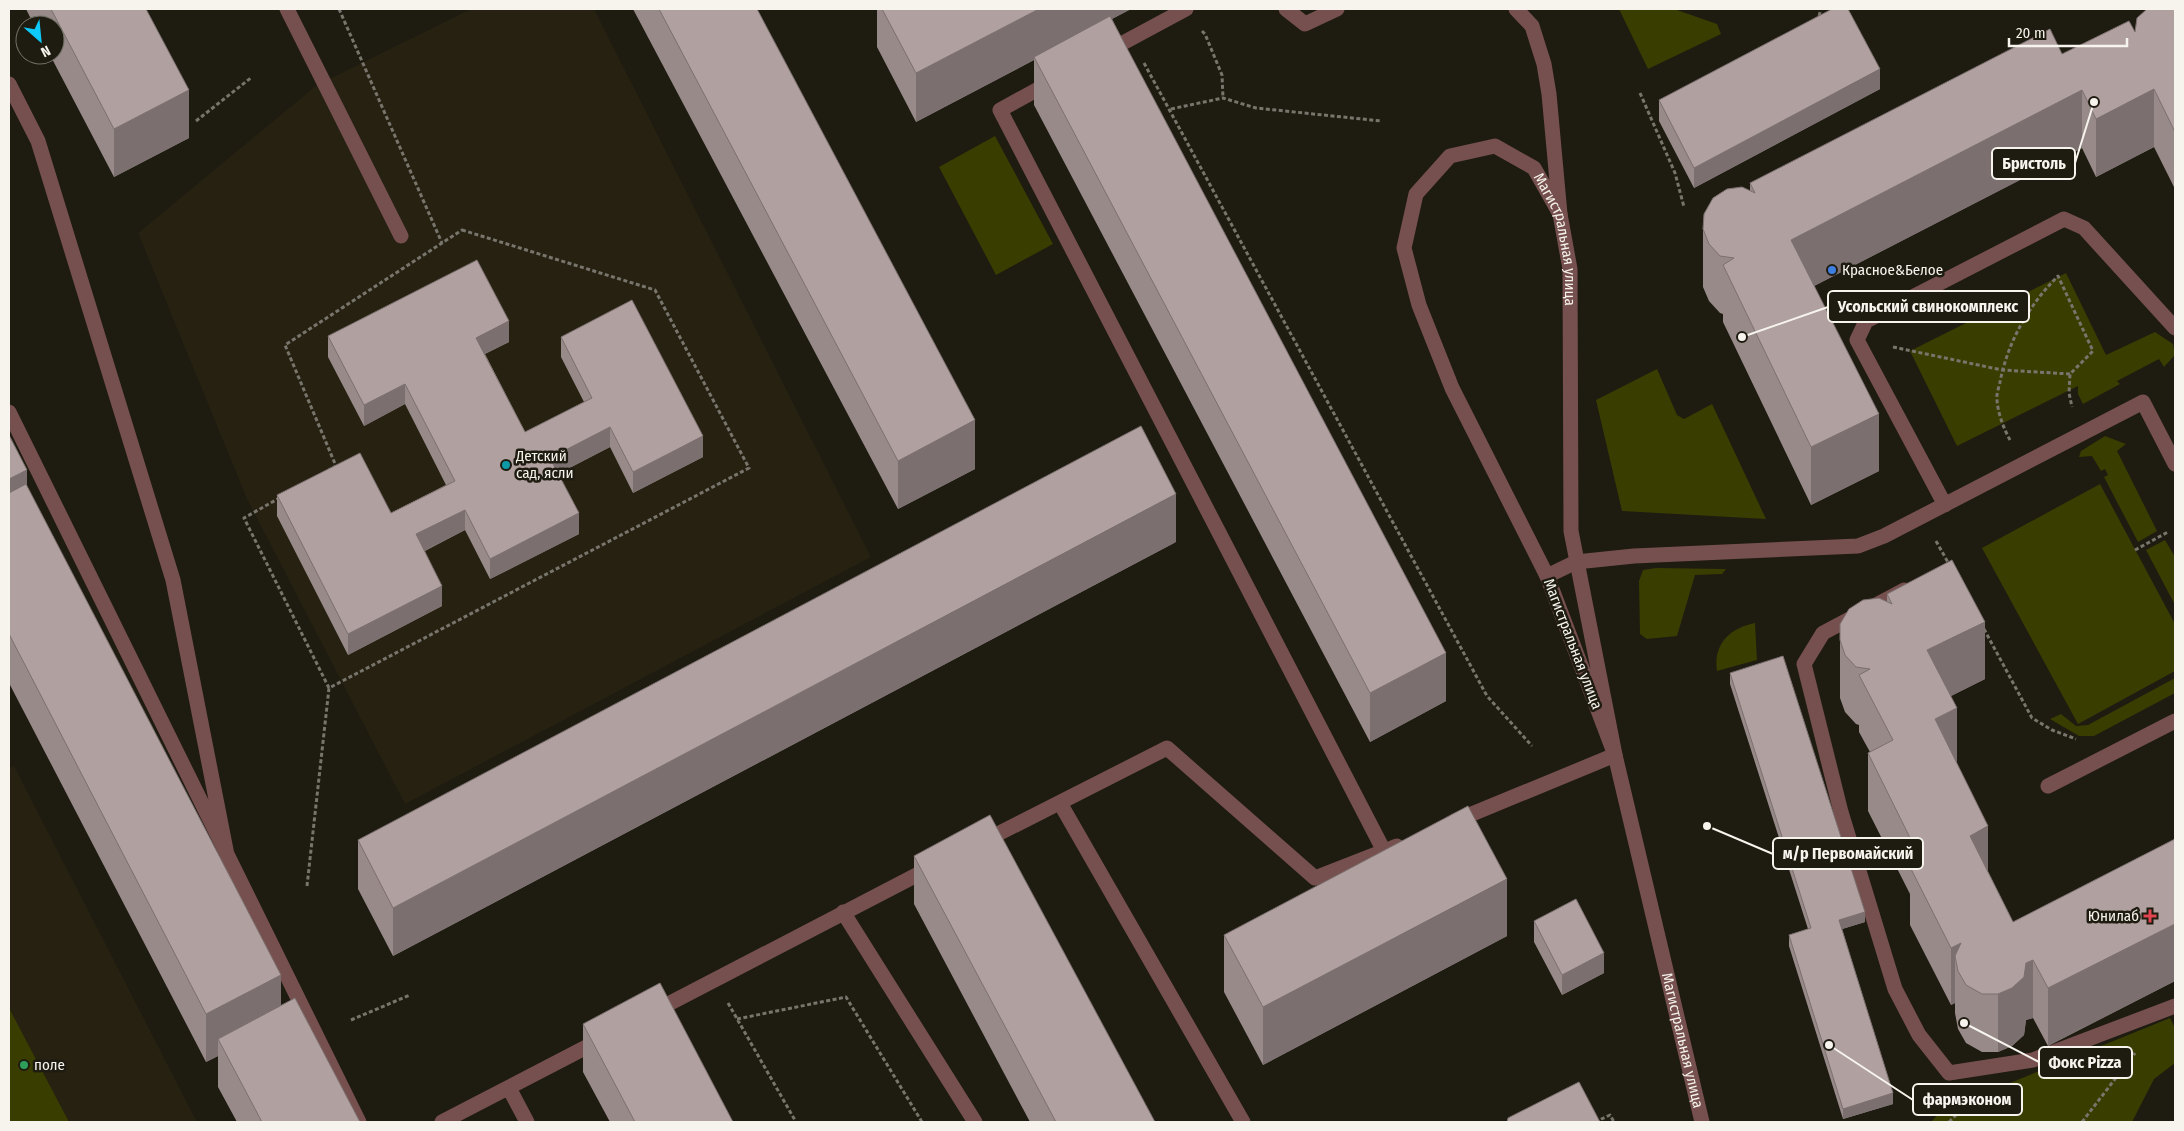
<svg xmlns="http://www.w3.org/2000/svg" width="2184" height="1131" viewBox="0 0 2184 1131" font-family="'Fira Sans Condensed',sans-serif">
	<rect width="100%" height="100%" fill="#1e1b11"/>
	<path fill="#262111" d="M471,9H594L871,557L405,804L247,499L138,233L317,85Z
		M14,766L197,1122H9V768Z"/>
	<path fill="#3a3d00" d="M1619,9H1674L1717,24L1721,34L1648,69Z
		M995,136L1053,244L996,275L939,167Z
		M2066,273L2106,355L2155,332L2173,344L2175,355L2164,367L2159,359L2117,381L2120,384L2083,404L2078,394V386L1957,446L1910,351Z
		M1657,369L1677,415L1684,419L1712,404L1766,519L1622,511L1596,400Z
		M2105,436L2126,444L2117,451L2157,531L2138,542L2104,477L2108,475L2105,469L2101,471L2092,456L2079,457L2081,451Z
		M2100,484L2175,624V671L2078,724L1982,548Z
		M2165,540L2175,557V605L2146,550Z
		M1656,568L1726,569L1722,574L1695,575L1677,636L1647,639L1640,634L1639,581L1643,570Z
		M1755,623L1757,660L1717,671C1713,645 1729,628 1755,623Z
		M2175,678V693L2094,736H2079L2050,719L2061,714L2076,726L2088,725Z
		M9,1008L69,1122H9Z
		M2170,1018L2175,1028V1063L2154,1079L2132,1122H1931L1941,1111Z"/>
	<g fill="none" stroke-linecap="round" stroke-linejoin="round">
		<path stroke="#78756d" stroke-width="3" stroke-dasharray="4 2.5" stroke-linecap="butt" d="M339,9L442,243
			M1819,16L1821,9
			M1202,31L1205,34L1222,75L1223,98
			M1144,63L1487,696L1532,746
			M1640,93L1675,173L1684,207
			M1171,109L1223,98L1256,108L1381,121
			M196,121L252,77
			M462,230L655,290L749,468L329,688L244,518L336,466L285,345Z
			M1893,347L2002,370L2070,374
			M2010,440C2004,429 1998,414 1997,400C1996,395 1999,387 2000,382C2008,341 2029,305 2058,276L2093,351L2070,374L2069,393L2072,407
			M1936,541L1950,566
			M2135,550L2168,532
			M1984,629L2032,718L2052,730L2076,739
			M307,886L329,688
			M728,1003L796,1122
			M737,1019L846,997L922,1122
			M351,1020L410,995
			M1595,1122L1610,1115L1614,1122
			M1949,1122L1956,1115L2004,1095
			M2082,1122L2135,1053"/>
		<path stroke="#76504e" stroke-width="15" d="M287,9L401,236
			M1286,9L1305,24L1337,9
			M1516,9L1532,26L1544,64L1549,94L1560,214
			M1106,52L1186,9
			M1051,82L1000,110L1384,851
			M9,84L38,141L173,580L227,855
			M9,412L359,1122
			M1945,505L1857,340L1866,321L2064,219L2084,228L2175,328
			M1547,576L1576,562L1634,556L1858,546L1884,536L2143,402L2175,464
			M1904,590L1823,633L1804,664L1841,812L1895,989L1919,1035L1949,1073L2033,1060L2175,1006
			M2048,786L2175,721
			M1060,803L1243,1122
			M1455,821L1615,755
			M982,842L1167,748L1315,878L1397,846
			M843,912L975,1122
			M653,1012L932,867
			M509,1088L527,1122
			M442,1122L600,1040"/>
		<path stroke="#76504e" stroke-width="15" id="s1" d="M1615,755L1547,576L1452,388L1419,305L1404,248L1416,194L1450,156L1495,146L1534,168L1560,214L1570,269L1571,531L1615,755L1702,1122"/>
	</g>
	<path fill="#978a89" d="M26,9H146L189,138L114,177L50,55H55V25H34Z
		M633,9H757L975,469L898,509Z
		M877,9H1131L1112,19L1446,701L1370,742L1034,105V60L916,122L877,47Z
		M2175,9V189L2154,147L2096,177L2082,148L1814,286L1879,471L1811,505L1723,322V314L1720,313L1709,301L1703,287V229L1750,191V183L2062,54L2135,32Z
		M1880,89L1694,188L1659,121V100Z
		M328,336L509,342L485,354L525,432L584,402L561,357V337L703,457L633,493L610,447L558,474L579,534L490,579L465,530L425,551L442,606L348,655L277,516V495L391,513L446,485L405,404L364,426L328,357Z
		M9,435L27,487L281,1005L360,1122H237L218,1087V1056L206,1062L9,683Z
		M1176,542L393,956L358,889V840Z
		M1887,594L1985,679L1951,696L1957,764L1988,872L2013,922L2175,839V981L2048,1046L2033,1018L2026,1020L2024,1035L2012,1046L1998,1052H1982L1966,1043L1958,1029L1955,1013V1003L1951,1005L1910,925V894L1868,811V753L1870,752L1859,732V725L1856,724L1845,712L1840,698V640L1887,602Z
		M1730,673L1865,922L1842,929L1893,1104L1843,1119L1789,946V935L1808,929L1730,684Z
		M914,856L1155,1122H1030L914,904Z
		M1534,921L1604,973L1562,995L1534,942Z
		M1224,935L1507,936L1263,1065L1224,992Z
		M583,1024L733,1122H610L583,1072Z"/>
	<path fill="#7b706f" d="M1039,9H1131L1035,59L1034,57V60L916,122V73Z
		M1880,69V89L1694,188V168Z
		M2154,89V147L2096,177V119Z
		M189,90V138L114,177V129Z
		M2082,90V148L1791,298V240Z
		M509,321V342L476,358V338Z
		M405,384V404L364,426V405Z
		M1879,414V471L1811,505V447Z
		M975,420V469L898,509V461Z
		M610,427V447L550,478V458Z
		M703,436V457L633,493V472Z
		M27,470V518L9,528V479Z
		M1176,494V542L393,956V908Z
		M465,510V530L416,555V534Z
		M579,513V534L490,579V559Z
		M442,586V606L348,655V634Z
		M1985,622V679L1927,708V650Z
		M1446,653V701L1370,742V693Z
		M1957,708V765L1935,719Z
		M1988,826V884L1970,836Z
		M1507,879V936L1263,1065V1007Z
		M1865,912V922L1839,930V920Z
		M2175,924V981L2048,1046V988Z
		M1961,943L1955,956V1003L1951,1005V948Z
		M1604,953V973L1562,995V975Z
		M2033,960V1018L2026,1020L2024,1035L2012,1046L1998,1052V994L2026,963Z
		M281,975V1023L218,1039V1056L206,1062V1014Z
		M1893,1093V1104L1843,1119V1109Z"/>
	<path fill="#b0a09f" stroke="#7b706f" d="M51,9H146L189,90L114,129Z
		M659,9H757L975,420L898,461Z
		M882,9H1039L916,73Z
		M1832,9H1848L1880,69L1694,168L1659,100Z
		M2147,9H2175V132L2154,89L2096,119L2082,90L1791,240L1879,414L1811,447L1723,265L1734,258L1720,256L1709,244L1703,229L1704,214L1713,198L1727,189L1742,187L1755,193L1750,183L2050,29L2062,54L2129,21L2135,32L2137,18Z
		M1110,16L1446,653L1370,693L1034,57Z
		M477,260L509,321L476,338L525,432L592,398L561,337L632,300L703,436L633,472L610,427L550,458L579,513L490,559L465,510L416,534L442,586L348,634L277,495L360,453L391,513L455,481L405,384L364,405L328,336Z
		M1141,426L1176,494L393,908L358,840Z
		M9,435L27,470L9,479Z
		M26,484L281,975L206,1014L9,634V493Z
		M1952,560L1985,622L1927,650L1957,708L1935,719L1988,826L1970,836L2013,922L2175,839V924L2048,988L2033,960L2026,963L2024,977L2012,988L1998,994H1982L1966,985L1958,971L1955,956L1961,943L1951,948L1910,867L1921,860L1868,753L1893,740L1859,675L1870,669L1856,667L1845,655L1840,640V624L1849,609L1863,600L1879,598L1892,604L1887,594Z
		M1783,656L1865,912L1839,920L1893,1093L1843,1109L1789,935L1811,928L1730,673Z
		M1468,806L1507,879L1263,1007L1224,935Z
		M990,815L1155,1122H1056L914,856Z
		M1576,899L1604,953L1562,975L1534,921Z
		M660,983L733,1122H635L583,1024Z
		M295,998L360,1122H262L218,1039Z
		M1579,1082L1600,1122H1507L1508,1118Z"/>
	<circle fill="#3f7fe0" stroke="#1e1b11" stroke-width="2" cx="1832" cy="270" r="5"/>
	<circle fill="#0f9aa8" stroke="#1e1b11" stroke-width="2" cx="506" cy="465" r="5"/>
	<path fill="#e0444e" stroke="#1e1b11" stroke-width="2" d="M2147.5 908.5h5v5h5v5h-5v5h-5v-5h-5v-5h5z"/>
	<circle fill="#2e9e5b" stroke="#1e1b11" stroke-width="2" cx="24" cy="1065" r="5"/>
	<g text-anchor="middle" stroke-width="5" stroke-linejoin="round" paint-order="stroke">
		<g font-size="15" fill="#f6f4ed" stroke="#1e1b11">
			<text dy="5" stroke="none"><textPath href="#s1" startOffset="824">Магистральная улица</textPath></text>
			<text transform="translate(1573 644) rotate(69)" y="5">Магистральная улица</text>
			<text dy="5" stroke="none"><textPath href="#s1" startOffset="1640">Магистральная улица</textPath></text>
		</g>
		<g font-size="15" fill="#f6f4ed" stroke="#1e1b11" text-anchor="start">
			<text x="1842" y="275">Красное&amp;Белое</text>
			<text x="516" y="461">Детский<tspan x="516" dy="17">сад, ясли</tspan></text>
			<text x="2139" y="921" text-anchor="end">Юнилаб</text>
			<text x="34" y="1070">поле</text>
		</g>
	</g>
	<path fill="none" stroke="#f6f4ed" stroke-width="2" d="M2094 102L2075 163M1742 337L1828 307M1707 826L1773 854M1964 1023L2039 1062M1829 1045L1913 1100"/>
	<g fill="#f6f4ed" stroke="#1e1b11" stroke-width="2">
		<circle cx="2094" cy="102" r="5"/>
		<circle cx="1742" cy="337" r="5"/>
		<circle cx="1707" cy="826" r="5"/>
		<circle cx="1964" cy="1023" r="5"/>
		<circle cx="1829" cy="1045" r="5"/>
	</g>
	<g fill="#1e1b11" stroke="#f6f4ed" stroke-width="2">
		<rect x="1992" y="148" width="83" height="31" rx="5"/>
		<rect x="1828" y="291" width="201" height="31" rx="5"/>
		<rect x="1773" y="838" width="150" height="31" rx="5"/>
		<rect x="2039" y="1047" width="93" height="31" rx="5"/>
		<rect x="1913" y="1084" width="109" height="31" rx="5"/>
	</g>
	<g font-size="16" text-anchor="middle" font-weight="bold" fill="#f6f4ed">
		<text x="2034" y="169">Бристоль</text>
		<text x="1928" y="312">Усольский свинокомплекс</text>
		<text x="1848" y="859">м/р Первомайский</text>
		<text x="2085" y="1068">Фокс Pizza</text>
		<text x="1967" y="1105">фармэконом</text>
	</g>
	<rect width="2184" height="1131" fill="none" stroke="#f6f4ed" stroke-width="20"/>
	<g transform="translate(40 40) rotate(153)"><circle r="24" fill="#1e1b11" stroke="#747269"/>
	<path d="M0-4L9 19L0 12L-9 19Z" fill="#0dcafa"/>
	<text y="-8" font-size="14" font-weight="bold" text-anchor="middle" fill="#f6f4ed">N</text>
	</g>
	<path d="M2009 38v8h118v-8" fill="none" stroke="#f6f4ed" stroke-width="2.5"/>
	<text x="2016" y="38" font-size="15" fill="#f6f4ed" stroke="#1e1b11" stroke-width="4" paint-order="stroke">20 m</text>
</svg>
